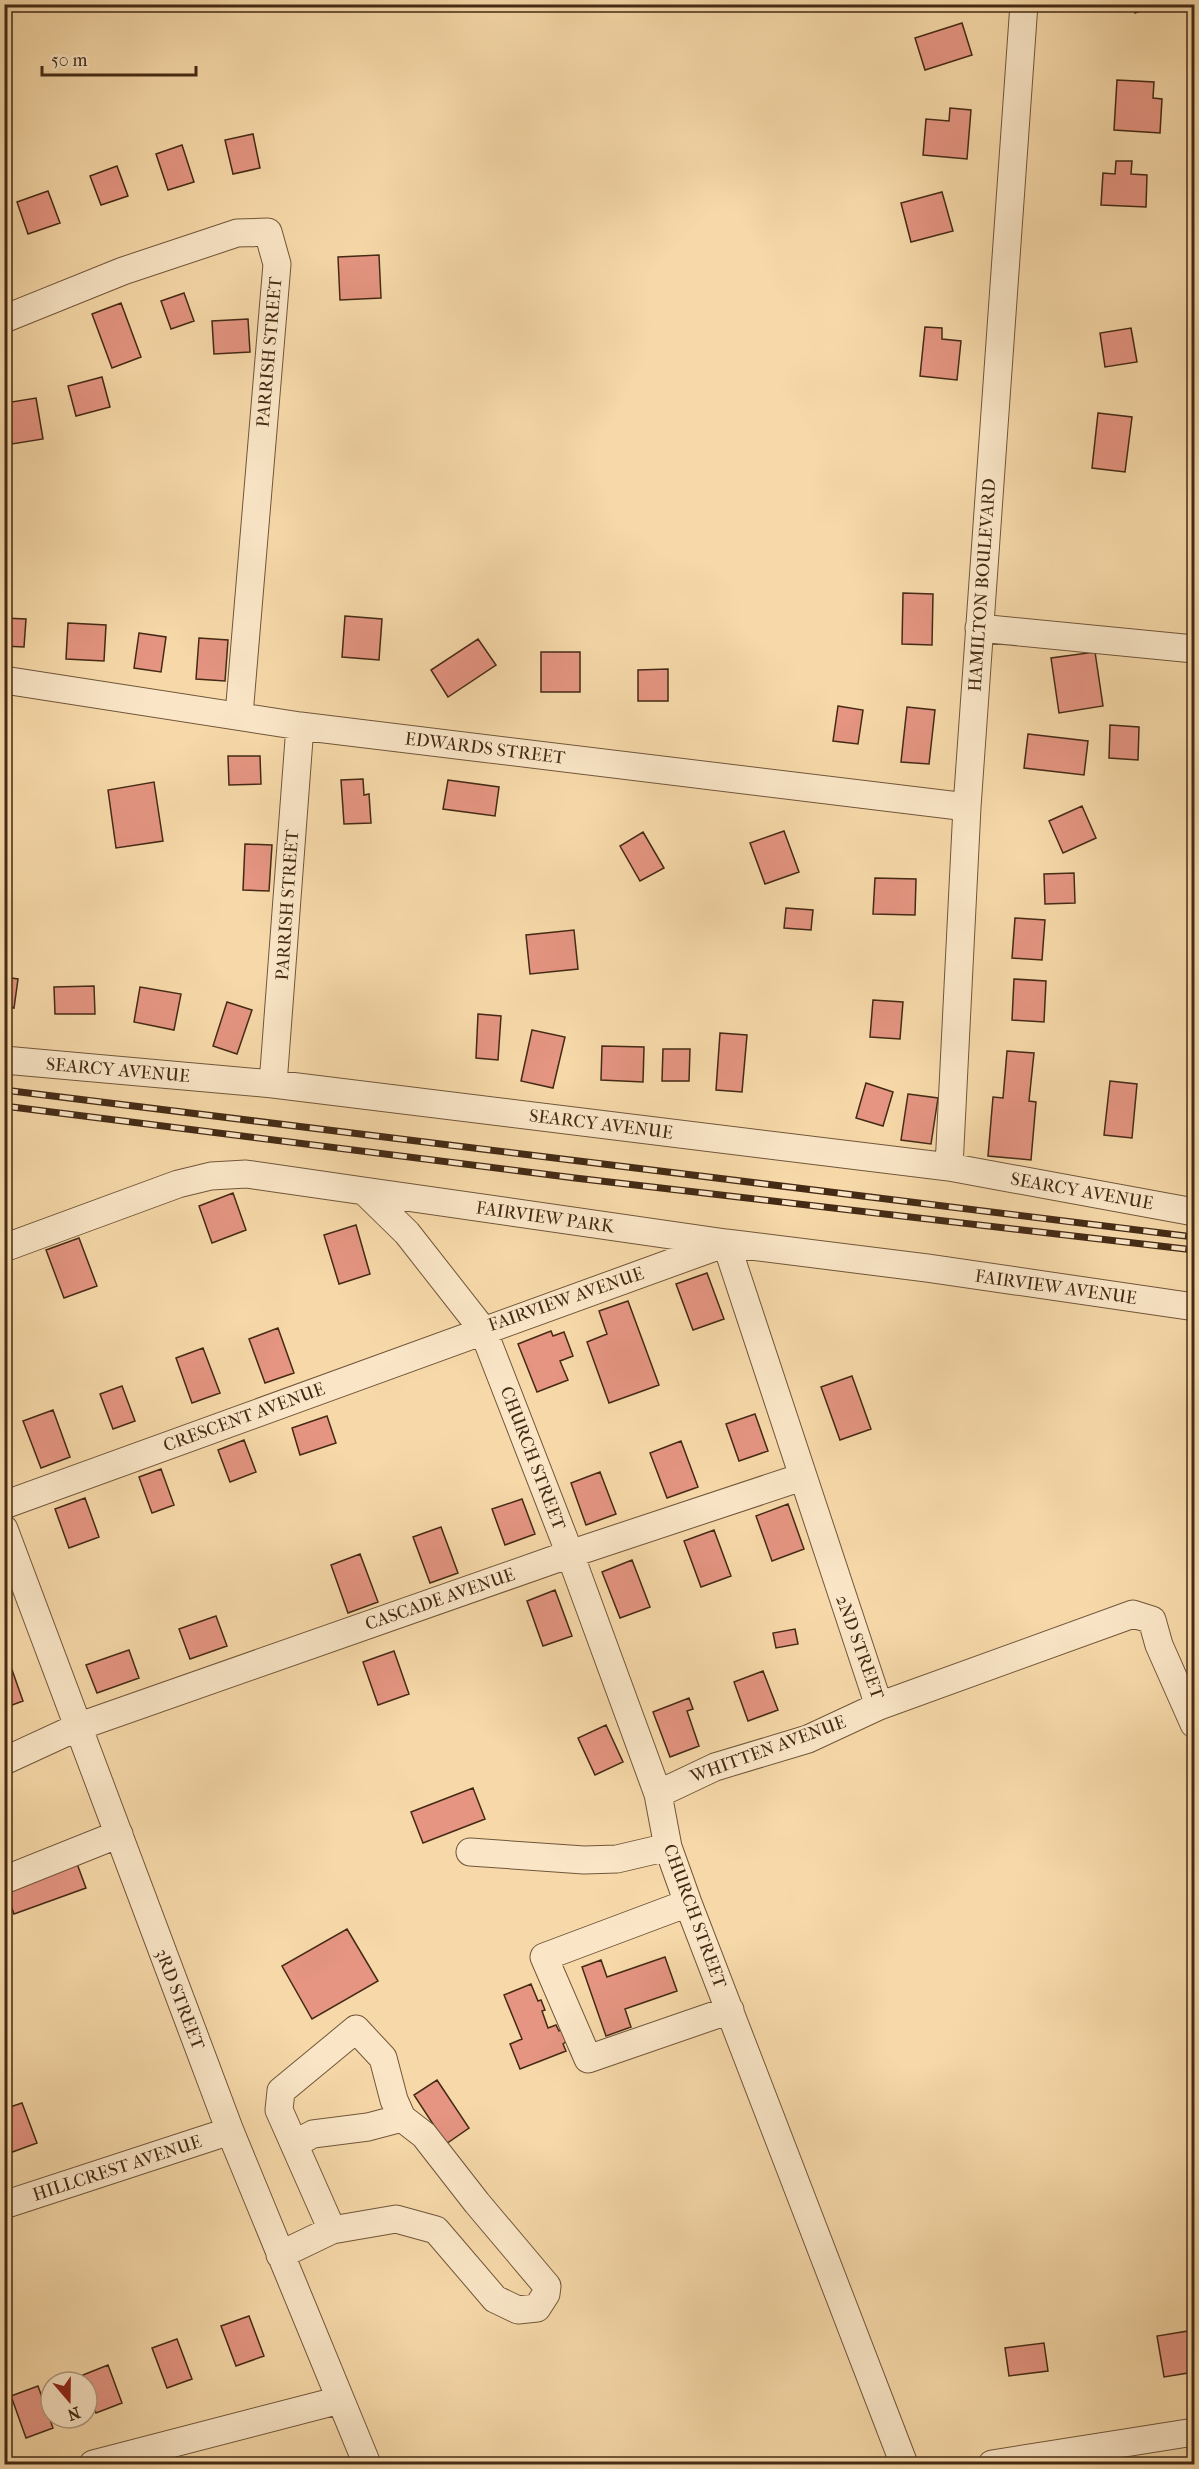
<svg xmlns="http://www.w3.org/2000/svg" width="1199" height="2469" viewBox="0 0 1199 2469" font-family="'IM FELL French Canon',serif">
	<rect width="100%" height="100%" fill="#f7d9a9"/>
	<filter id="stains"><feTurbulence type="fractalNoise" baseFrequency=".00333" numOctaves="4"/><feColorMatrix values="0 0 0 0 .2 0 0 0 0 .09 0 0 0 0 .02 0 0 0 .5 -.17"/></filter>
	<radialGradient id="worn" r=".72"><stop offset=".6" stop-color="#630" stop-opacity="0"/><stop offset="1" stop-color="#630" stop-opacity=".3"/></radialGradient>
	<path fill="#e59582" stroke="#442a15" stroke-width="1.5" d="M1132,4H1158L1135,13Z
		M962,23L972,55L925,70L915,38Z
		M1117,80L1154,82L1153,98L1162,99L1160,133L1114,130Z
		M950,108L971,110L967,159L923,155L926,119L949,121Z
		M253,134L260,168L233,174L225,140Z
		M182,145L194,182L168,190L156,154Z
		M1116,161H1132L1131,174L1147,175L1146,207L1101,205L1103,173L1115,174Z
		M117,166L128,196L101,205L90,176Z
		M48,191L60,223L28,234L17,202Z
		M942,192L953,231L911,242L901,203Z
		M379,255L381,298L340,300L338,257Z
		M184,293L194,321L171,329L161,301Z
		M121,303L141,357L112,368L92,314Z
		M248,319L250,352L214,354L212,321Z
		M925,327L942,328V339L961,341L957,380L920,376Z
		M1131,328L1137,362L1105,367L1100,333Z
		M102,377L110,407L76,416L68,386Z
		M36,398L43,439L12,444L5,403Z
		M1098,413L1132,417L1125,472L1092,468Z
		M4,547L11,548L9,566H4Z
		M903,593L933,594L932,645L902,644Z
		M345,616L382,619L379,660L342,657Z
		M4,618L26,619L24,647L4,646Z
		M68,623L106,625L104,661L66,659Z
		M139,633L166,637L161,672L134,668Z
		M199,638L228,640L225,681L196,679Z
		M478,639L496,665L448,697L431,670Z
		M541,652H580V692H541Z
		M1095,652L1103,706L1059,713L1051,658Z
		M668,669V701H638V670Z
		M838,706L863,710L858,744L833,741Z
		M907,707L935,710L929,764L901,762Z
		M1110,725L1139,727L1138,760L1109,758Z
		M1028,734L1088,741L1084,775L1024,768Z
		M228,756H260L261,784L229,785Z
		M363,779L364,795L369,794L371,823L344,824L341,780Z
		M448,780L499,787L495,816L443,809Z
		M154,782L163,841L116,848L108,790Z
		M1082,806L1096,838L1063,853L1049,821Z
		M784,831L799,872L765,884L750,843Z
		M643,832L664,868L640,881L620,846Z
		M245,844L272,845L269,891L243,890Z
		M1074,873L1075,903L1045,904L1044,874Z
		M875,878L916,879L915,915L873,914Z
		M786,908L813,910L811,930L784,928Z
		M1015,918L1045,920L1042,960L1012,958Z
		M574,930L578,969L530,974L526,935Z
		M4,977L18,979L14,1008L4,1006Z
		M1014,979L1046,981L1044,1022L1012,1020Z
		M94,986L95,1014H55L54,987Z
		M140,987L181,994L174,1030L134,1022Z
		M873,1000L903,1002L900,1039L870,1037Z
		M227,1002L252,1010L237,1054L213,1046Z
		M478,1014L501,1016L498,1060L476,1058Z
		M532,1030L565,1037L553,1088L521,1081Z
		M720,1033L747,1035L742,1092L716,1090Z
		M602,1046L644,1047L643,1082L601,1080Z
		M663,1049H690L689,1081H662Z
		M1007,1051L1034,1053L1029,1101L1036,1102L1031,1160L988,1156L993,1097L1003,1098Z
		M1110,1081L1137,1084L1132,1138L1104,1135Z
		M866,1083L893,1092L883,1126L856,1118Z
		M908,1094L938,1098L931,1144L901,1140Z
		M233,1193L246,1230L212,1243L199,1206Z
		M356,1225L370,1274L339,1284L324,1235Z
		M79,1238L97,1286L64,1298L46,1250Z
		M707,1273L724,1319L693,1330L676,1284Z
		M628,1301L659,1385L609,1403L587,1342L607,1334L599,1311Z
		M278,1328L294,1373L265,1383L249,1339Z
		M551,1331L553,1336L564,1332L573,1356L560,1361L568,1380L537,1392L518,1344Z
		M203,1348L220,1393L192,1403L176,1358Z
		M852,1376L871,1429L840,1440L821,1387Z
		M122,1386L135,1421L113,1429L100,1394Z
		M53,1410L70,1457L41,1468L23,1421Z
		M755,1414L768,1451L739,1461L726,1424Z
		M327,1416L336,1443L300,1455L292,1428Z
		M244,1440L256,1472L230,1482L218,1450Z
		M681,1441L698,1487L667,1498L650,1453Z
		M161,1469L174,1505L152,1513L139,1477Z
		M600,1472L616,1514L586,1525L571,1483Z
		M85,1498L99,1537L69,1548L55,1509Z
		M522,1499L535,1534L505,1545L492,1509Z
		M788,1504L804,1549L772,1561L756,1516Z
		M441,1527L458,1573L430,1583L413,1537Z
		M714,1530L731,1576L701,1587L684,1541Z
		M360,1554L378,1602L348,1613L331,1565Z
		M632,1560L650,1607L620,1618L602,1572Z
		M555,1590L572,1636L543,1646L527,1601Z
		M216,1616L227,1646L190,1659L179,1629Z
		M795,1629L798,1644L776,1648L773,1633Z
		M4,1647L23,1701L4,1708Z
		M129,1650L139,1678L97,1693L86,1665Z
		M394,1651L409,1694L378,1705L363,1662Z
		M763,1671L778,1710L748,1721L734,1682Z
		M689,1698L693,1709L687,1711L699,1746L670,1757L653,1712Z
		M606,1725L623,1762L595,1775L578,1738Z
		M473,1788L485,1819L423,1843L411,1812Z
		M76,1861L86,1888L14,1914L4,1887Z
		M347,1929L378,1981L312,2019L282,1966Z
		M665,1957L677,1991L625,2009L631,2027L606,2036L582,1967L601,1960L607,1977Z
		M531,1984L538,2001L541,2000L545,2010L542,2011L548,2028L556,2025L559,2031L562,2029L567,2041L563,2044L566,2051L520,2069L510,2044L522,2039L504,1995Z
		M437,2080L469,2128L446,2144L414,2095Z
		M22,2103L37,2143L7,2154L4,2147V2109Z
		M249,2316L264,2356L236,2366L221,2326Z
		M1194,2330V2372L1164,2377L1157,2336Z
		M177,2339L192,2379L167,2388L152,2348Z
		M1044,2343L1048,2371L1009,2376L1005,2348Z
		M108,2365L122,2403L96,2413L83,2375Z
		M38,2386L53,2428L26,2438L11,2396Z
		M439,2458L441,2464H421Z"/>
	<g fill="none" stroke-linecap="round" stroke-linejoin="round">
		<g stroke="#71563a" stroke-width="29">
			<path id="minor" d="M4,319L123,271L237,233L268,232L277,264L239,715
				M979,628L1194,649
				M4,680L300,726L967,807
				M4,1060L273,1084L949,1167L1194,1212
				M273,1084L300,726
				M949,1167L967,807L1024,4
				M364,1191L726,1243L879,1706
				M4,1248L178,1184L211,1176L246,1174L364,1191L407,1233L483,1330L570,1554L658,1794L668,1847L688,1903L904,2464
				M4,1505L726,1243L927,1268L1188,1306H1194
				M4,1529L230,2131L367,2464
				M4,1761L80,1726L570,1554L802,1477
				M658,1794L715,1767L808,1739L879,1706L1133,1614L1152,1620L1159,1645L1194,1724
				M470,1852L584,1860L617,1859L668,1847
				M4,1880L119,1834
				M688,1903L544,1957L588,2059L730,2010
				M294,2144L313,2134L368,2127L402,2118
				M4,2205L230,2131
				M280,2255L332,2230L279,2110L281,2091L356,2029L383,2058L394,2100L402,2118L424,2135L477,2203L547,2286L546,2294L537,2308L518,2310L495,2299L436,2230L396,2219L332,2230
				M93,2464L340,2400
				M992,2464L1194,2432"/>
		</g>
		<use href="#minor" stroke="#fae6c7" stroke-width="27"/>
		<g stroke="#442a15" stroke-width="7">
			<path id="rail" d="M4,1090L1194,1237
				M4,1106L575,1178L1194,1250"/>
		</g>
		<use href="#rail" stroke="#fae6c7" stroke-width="4.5" stroke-dasharray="14" stroke-linecap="butt"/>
	</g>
	<g text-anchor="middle" stroke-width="5" stroke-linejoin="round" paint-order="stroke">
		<g font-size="18" fill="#442a15" stroke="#fae6c7">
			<text transform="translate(269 352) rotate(-85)" y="6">PARRISH STREET</text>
			<text transform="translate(982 585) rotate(-86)" y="6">HAMILTON BOULEVARD</text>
			<text transform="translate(485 748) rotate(7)" y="6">EDWARDS STREET</text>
			<text transform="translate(287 905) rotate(-86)" y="6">PARRISH STREET</text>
			<text transform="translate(118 1070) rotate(5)" y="6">SEARCY AVENUE</text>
			<text transform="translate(601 1124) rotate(7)" y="6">SEARCY AVENUE</text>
			<text transform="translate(1082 1191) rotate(10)" y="6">SEARCY AVENUE</text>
			<text transform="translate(545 1217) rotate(8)" y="6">FAIRVIEW PARK</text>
			<text transform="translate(1056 1287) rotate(8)" y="6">FAIRVIEW AVENUE</text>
			<text transform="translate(566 1299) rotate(-19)" y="6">FAIRVIEW AVENUE</text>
			<text transform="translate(244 1417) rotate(-20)" y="6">CRESCENT AVENUE</text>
			<text transform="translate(533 1458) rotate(69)" y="6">CHURCH STREET</text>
			<text transform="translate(440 1599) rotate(-19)" y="6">CASCADE AVENUE</text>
			<text transform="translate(860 1647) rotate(70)" y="6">2ND STREET</text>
			<text transform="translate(768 1749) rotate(-20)" y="6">WHITTEN AVENUE</text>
			<text transform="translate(695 1916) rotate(70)" y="6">CHURCH STREET</text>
			<text transform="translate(180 1999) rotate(69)" y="6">3RD STREET</text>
			<text transform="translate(117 2168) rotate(-18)" y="6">HILLCREST AVENUE</text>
		</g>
	</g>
	<rect width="1199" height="2469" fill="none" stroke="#f7d9a9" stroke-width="24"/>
	<rect x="6" y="6" width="1187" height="2457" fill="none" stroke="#442a15" stroke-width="3"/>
	<rect x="12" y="12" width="1175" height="2445" fill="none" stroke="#442a15" stroke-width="1.5"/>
	<g transform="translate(69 2400) rotate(160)"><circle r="28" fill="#fae6c7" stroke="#b19b80" stroke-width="1.5"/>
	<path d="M0-4.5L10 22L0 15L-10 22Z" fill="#8f2418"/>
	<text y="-9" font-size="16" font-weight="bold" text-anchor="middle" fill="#442a15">N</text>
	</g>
	<path d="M42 66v9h154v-9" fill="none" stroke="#442a15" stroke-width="3"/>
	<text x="51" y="66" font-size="18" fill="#442a15" stroke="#fae6c7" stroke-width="4.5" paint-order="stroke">50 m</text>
	<rect width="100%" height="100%" filter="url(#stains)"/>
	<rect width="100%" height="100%" fill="url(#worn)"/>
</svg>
